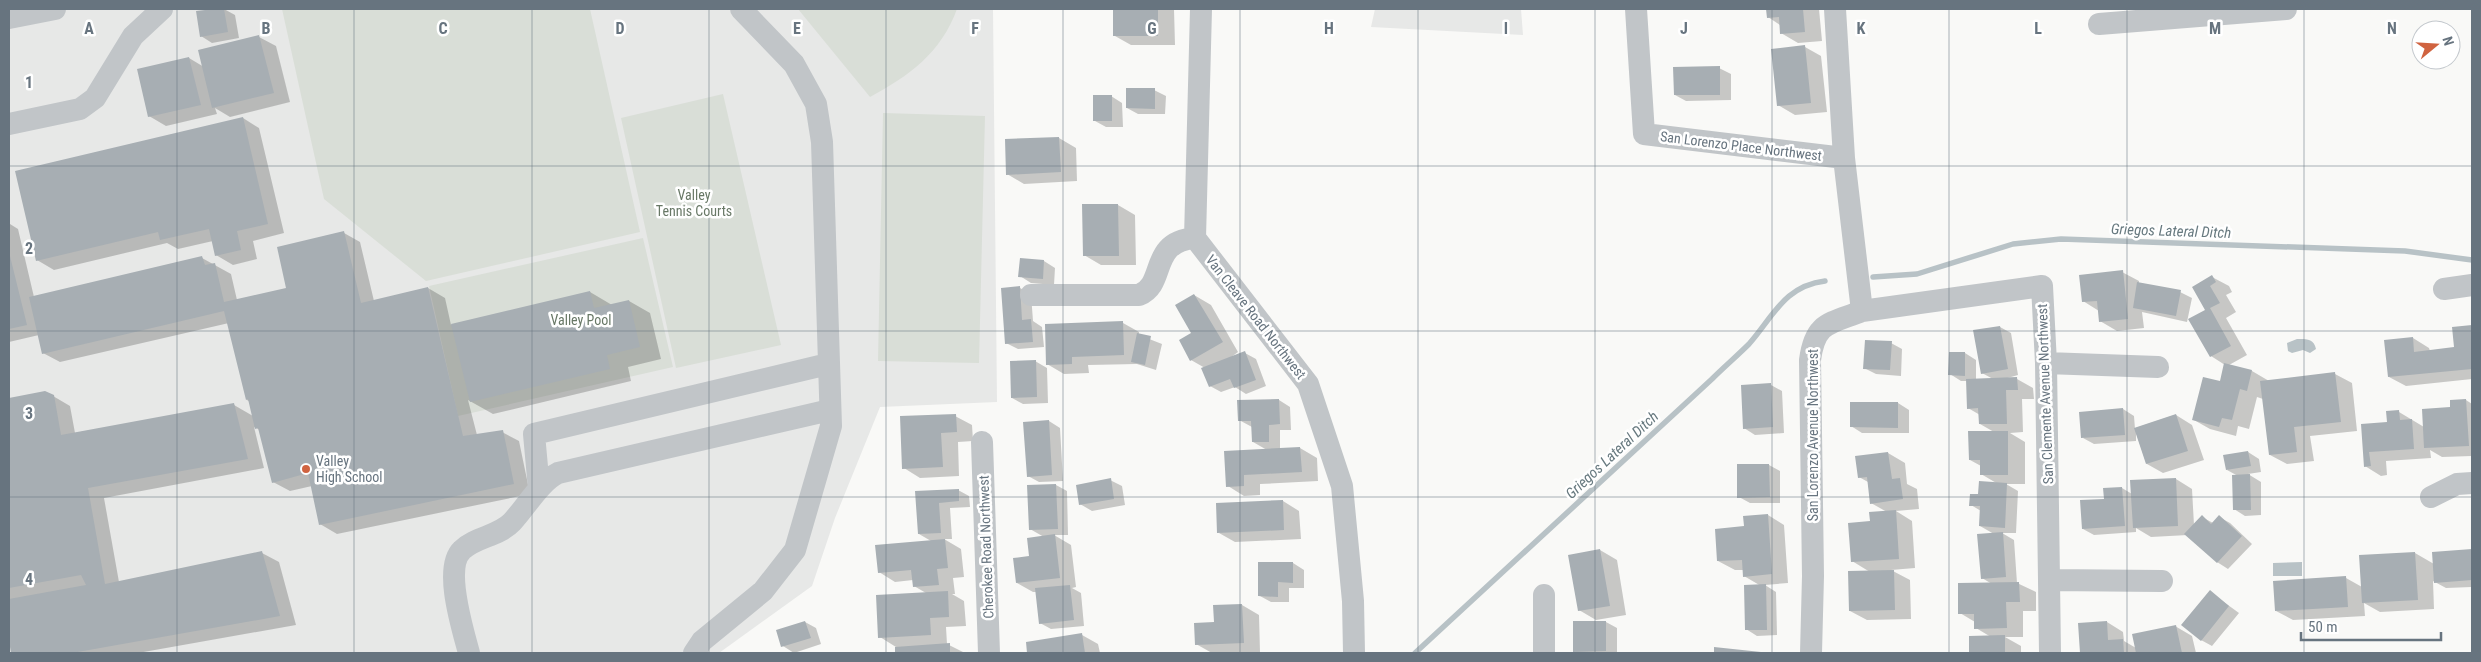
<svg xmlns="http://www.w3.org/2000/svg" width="2481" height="662" viewBox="0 0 2481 662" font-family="'Roboto Condensed',sans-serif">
	<rect width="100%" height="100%" fill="#f9f9f7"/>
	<path fill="#e7e8e7" d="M9,9H993L997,402L880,407L835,518L812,586L719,653H9Z
		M1375,9H1521L1523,35L1371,27Z"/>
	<path fill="#d9ded7" d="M282,9H590L640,232L426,281L324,199Z
		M798,9H957C941,53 909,76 870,97Z
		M723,94L781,345L676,368L621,118Z
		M883,113L985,116L979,363L878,361Z
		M643,238L673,367L458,416L429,286Z"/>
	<path fill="#b8c2c6" d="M2297,339C2305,339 2314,338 2316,349L2310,353L2303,350L2292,353L2288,351L2287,343Z
		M2302,562V576H2273V563Z"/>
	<path fill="#0003" d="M224,9L235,15L239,38L212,43L201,36L198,13Z
		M1114,9H1174L1175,45H1131L1115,36Z
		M1767,9H1819L1822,41L1798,43L1781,33L1780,25L1768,17Z
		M259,37L276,46L290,102L230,117L215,108L217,114L166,126L149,116L189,58L204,67Z
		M1805,47L1821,56L1827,112L1795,115L1778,105Z
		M1719,68L1731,74V100L1686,101L1675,95Z
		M1154,90L1166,96L1165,114H1138L1127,108Z
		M1111,96L1122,103L1123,127H1106L1095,121Z
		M243,118L259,128L284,233L253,241L257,259L233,265L216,255L213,241L178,249L167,243L54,270L37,260Z
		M1059,138L1076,148L1077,181L1024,184L1007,174Z
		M1118,205L1135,215L1136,265H1101L1084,255L1083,206Z
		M9,220L10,224L18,229L34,297L202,258L231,274L237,300L288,289L344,233L360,242L374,301L428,288L445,298L451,325L590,292L612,305L629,301L650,313L661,359L628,367L631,381L493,414L468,400L477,435L502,432L519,441L530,494L337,534L320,524L312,486L290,491L273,482L260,430L254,427L264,468L104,498L119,582L262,553L279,562L296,625L138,653H12L9,634V399L44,393L53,396L70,406L75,433L234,405L253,416L250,402L247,400L229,323L60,362L43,353L39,335L9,342Z
		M1044,261L1055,268L1054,285L1031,283L1020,276Z
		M2122,272L2139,281V284L2180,292L2192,298L2187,322L2142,312L2144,328L2117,331L2100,321L2099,311L2083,301Z
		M2212,277L2229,286L2232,292L2226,295L2236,312L2226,318L2247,355L2229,365L2252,371L2269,381L2335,374L2352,383L2357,431L2310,436L2314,461L2287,464L2270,455L2263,399L2257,397L2249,429L2238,426L2236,436L2210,429L2194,420L2220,383L2225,365L2211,356L2206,310L2194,287Z
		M1020,288L1031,294L1033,321L1042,327L1044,347L1018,349L1006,343Z
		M1194,295L1211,305L1238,352L1230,358L1245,353L1256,359L1266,386L1246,394L1235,387L1221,392L1210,386L1205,368L1191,360Z
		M1123,323L1139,332V335L1162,344L1156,370L1137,364L1088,365L1089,373L1064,374L1047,364Z
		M2472,326V379L2406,386L2389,377L2413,338L2429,348L2430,351L2456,349L2454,328Z
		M2000,327L2011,333L2018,375L2004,379H2017L2033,388L2034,399H2022L2023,432L2010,433L2025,442V484H2006L2018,491L2016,533H2002L2014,540L2017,583L2036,592V611H2023V637H2005L2021,646V653H1970V637H1991L1976,628L1975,622L1960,613L1992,584L1982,578L1994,534L1980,526L1981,511L1971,505L1980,496L1998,484L1981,474V466L1970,460L1994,432L1980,424V415L1968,408L1967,381H1961L1950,374V353H1965L1976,360V380L1993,379L1982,373Z
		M1891,343L1902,349L1901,376L1876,374L1864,368Z
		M1035,361L1047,368L1048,403L1023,404L1012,398Z
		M1771,385L1782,391L1784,433L1755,435L1744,428Z
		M1279,400L1290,407L1291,430H1280V449L1300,448L1317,458L1318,481L1260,484V495L1244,496L1228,486L1267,450L1253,442L1252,427L1239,420Z
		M2466,400L2472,404V456L2442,457L2430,450L2431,458L2386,461L2387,475L2381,476L2365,466L2362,425L2388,423L2399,412L2424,427Z
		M1898,403L1909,410V433H1862L1851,426Z
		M2123,409L2134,416L2135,429L2176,415L2192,425L2204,460L2163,473L2147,464L2136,431V441L2094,444L2083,438Z
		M955,416L972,425L973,441L958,442L959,476L920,478L904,468Z
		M1049,421L1060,428L1063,481L1039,482L1028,476Z
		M2248,452L2259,459L2261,472L2248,474L2261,482V515L2245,516L2234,509L2238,476L2227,470Z
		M1888,453L1905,463L1907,484L1917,489L1919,509L1896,511L1912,521L1915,568L1891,570L1910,580L1911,619L1867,620L1850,611L1870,572L1852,561L1871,523L1887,512L1871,503L1868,482L1859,477L1857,457Z
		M1769,465L1780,471V503H1750L1739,497Z
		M2176,479L2192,489L2194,525L2202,517L2213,523L2219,517L2230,523L2252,544L2228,569L2217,562L2188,535L2151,537L2136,528V532L2094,535L2083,529L2105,500L2122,488L2132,494Z
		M1110,480L1122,486L1125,505L1092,511L1080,504Z
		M1056,485L1067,491L1068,535H1054L1071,545L1076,587L1072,588L1081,593L1084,626L1051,629L1040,623L1037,592H1033L1017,583L1044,537L1030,529Z
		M958,490L969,496L970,507L950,508L952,539H944L961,549L964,577L953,578L955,594H952L964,601L966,626L946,627L947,644L965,653H896V647L880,637L926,593L914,586L913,580L895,582L879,572L931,541L919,534L916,493Z
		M1283,501L1299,511L1301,539L1235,542L1219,533Z
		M1768,515L1784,525L1788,583L1765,585L1776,592L1777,635L1757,636L1746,629L1761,586L1744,576V570H1735L1718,561L1745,528Z
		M1600,550L1617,560L1626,615L1596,620L1579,610Z
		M2472,550V587L2446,588L2433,581L2434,609L2380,612L2364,603L2365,616L2293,620L2276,611L2346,578L2362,587L2415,553L2434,564L2433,553Z
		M1293,563L1304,570V588H1289V602H1271L1260,596Z
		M2210,592L2239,613L2212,646L2201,640Z
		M1242,605L1259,615L1260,652L1212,653L1196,644L1215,623Z
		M805,622L816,628L821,644L794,653L783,646Z
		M1606,622L1617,628V653H1578L1575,651Z
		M2107,622L2123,632L2124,641L2136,648L2175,626L2192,636L2196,653H2081L2079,624Z
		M1082,635L1098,644L1100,653H1029L1027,643Z"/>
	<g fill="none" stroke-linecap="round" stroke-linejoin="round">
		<path stroke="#b8c2c6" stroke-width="5.5" d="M1873,277L1917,274L2013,244L2061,239L2405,251L2472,260
			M1415,653L1712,379C1724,367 1737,356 1749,344C1773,317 1784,286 1825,281"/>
	</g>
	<path fill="#a7aeb3" d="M214,9H224L228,32L200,37L196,11Z
		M1113,9H1158V36H1113Z
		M1766,9H1803L1805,32L1780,34L1779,17L1767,18Z
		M259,35L274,93L212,108L198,50Z
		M1805,45L1811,103L1777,106L1771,49Z
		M189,57L201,105L148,117L137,69Z
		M1720,66V95H1674L1673,67Z
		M1126,88H1155V109L1126,108Z
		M1093,95H1112V121H1093Z
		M243,117L268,224L237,231L241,250L215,256L209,229L160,240L158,232L36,261L15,171Z
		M1059,137L1061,172L1006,175L1005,139Z
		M1082,204H1118L1119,256H1083Z
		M344,231L361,303L428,287L463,436L503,430L514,484L319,525L308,473L272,483L258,428L255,429L248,399L246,400L224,311L42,354L29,297L202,256L205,265L215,263L224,302L286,288L277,247Z
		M9,252L27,325L9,329Z
		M1020,258L1044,260L1043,279L1018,277Z
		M2123,270L2128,319L2099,322L2097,301L2082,302L2079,275Z
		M2212,275L2216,282L2210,286L2220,303L2210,308L2231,346L2210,357L2188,319L2205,310L2192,287Z
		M2137,282L2181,290L2176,316L2133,308Z
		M1020,286L1022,320L1031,319L1033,342L1005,344L1001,288Z
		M590,291L594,308L629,300L640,347L607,355L610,369L470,402L451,324Z
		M1194,294L1223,342L1190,361L1179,340L1191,333L1175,305Z
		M1123,321L1124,355L1072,357V364L1046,365L1045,324Z
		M2472,325V369L2388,377L2384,340L2413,337L2414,352L2454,347L2452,327Z
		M2000,326L2008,369L1981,374L1973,330Z
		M1137,333L1151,336L1145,365L1131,362Z
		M1865,340L1892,341L1890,370L1863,369Z
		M1245,351L1256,380L1234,388L1230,379L1209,387L1201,368Z
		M1949,352H1965V376L1948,375Z
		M1036,360L1037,397L1011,398L1010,361Z
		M2224,363L2252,370L2247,391L2240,389L2232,420L2222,418L2219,427L2192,420L2203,377L2220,381Z
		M2335,372L2341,422L2294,427L2297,452L2269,455L2260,381Z
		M2017,377L2018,390H2006L2007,424H1979L1978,408L1967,409L1966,379Z
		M1771,383L1773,427L1743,429L1741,385Z
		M45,391L54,395L61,435L234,403L248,459L88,488L105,584L262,551L280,616L72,653H11L9,641V599L86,585L81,575L9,588V398Z
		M1279,399L1280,424L1269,425V442H1252L1251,421H1238L1237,400Z
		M2466,399L2469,446L2424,448L2422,409L2450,407V400Z
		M1850,402H1898V428L1850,427Z
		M2123,408L2125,435L2081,438L2079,412Z
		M2399,410L2400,420L2412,419L2414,449L2369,452L2371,466L2364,467L2361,424L2387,422L2386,411Z
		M956,414L957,432L941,433L943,467L902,469L900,416Z
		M2176,414L2188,451L2146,464L2134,428Z
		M1049,420L1052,475L1027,477L1023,422Z
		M1968,431H2008V475H1980V460H1969Z
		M1300,447L1302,472L1244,475V486L1226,487L1224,451Z
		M2248,451L2251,466L2226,470L2223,455Z
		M1888,452L1892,479L1900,478L1903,499L1870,504L1867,477L1858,478L1855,456Z
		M1737,464H1769L1770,497L1737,498Z
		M2250,474L2251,510H2233L2232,475Z
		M1111,478L1114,499L1079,505L1076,485Z
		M2176,478L2178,526L2133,528L2130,480Z
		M1979,481L2007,483L2005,528L1979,526L1980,506H1969L1970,494H1978Z
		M1056,484L1058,529L1029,530L1027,485Z
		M2122,487L2125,526L2082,529L2080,500L2104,499L2103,488Z
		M959,489V501L939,503L941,533L918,534L915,491Z
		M1283,500L1284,530L1217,533L1216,503Z
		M1896,510L1899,559L1851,562L1848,523L1870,521L1869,512Z
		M1768,514L1772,574L1743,577L1742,560L1717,561L1715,529L1744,526L1743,516Z
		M2202,515L2211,524L2219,515L2242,536L2217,563L2184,534Z
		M2003,532L2006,577L1981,579L1977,534Z
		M1055,534L1060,578L1016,583L1013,558L1029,556L1027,538Z
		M945,539L948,568L937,569L939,585L913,587L911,570L878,573L875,545Z
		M1600,549L1610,606L1578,611L1568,555Z
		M2472,549V580L2434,583L2432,552Z
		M2415,552L2418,600L2362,603L2359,555Z
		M1258,562H1293V583L1278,582V597L1258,596Z
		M1894,570L1895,610L1849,611L1848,571Z
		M2346,576L2348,607L2275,611L2273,581Z
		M2019,582L2020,602H2006L2007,628L1974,629V614H1958V583Z
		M1766,584L1767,630H1745L1744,585Z
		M1070,585L1074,620L1039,624L1035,588Z
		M2210,590L2229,606L2201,641L2181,625Z
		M948,591L949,617L930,618L931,635L878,638L876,595Z
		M1242,604L1244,643L1195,645L1194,623L1214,622L1213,605Z
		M805,621L811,638L781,647L776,630Z
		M1573,621H1606V651L1573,652Z
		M2107,621L2108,640L2123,639L2124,653H2080L2078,623Z
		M2176,625L2182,653H2136L2132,634Z
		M1082,633L1085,653H1027L1026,642Z
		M2005,635V653H1969V636Z
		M950,643V653H895V647Z
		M1714,647L1761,652V653H1714Z"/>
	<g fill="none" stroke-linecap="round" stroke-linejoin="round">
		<path stroke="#c1c5c8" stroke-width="22" d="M1201,9L1195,238L1308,384L1342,486L1353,601L1354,653
			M1636,9L1644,134L1844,158
			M9,18L55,9
			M2099,24L2286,9
			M9,124L80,109L95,98L133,36L162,9
			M2444,289L2472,285
			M1031,295H1139C1167,284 1148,242 1195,238
			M1862,311L2042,286L2046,363L2050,653
			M2046,363L2158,367
			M982,442L989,653
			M539,489L534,434L828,364
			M2431,497L2457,484L2472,483
			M2049,580L2162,581
			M469,653C463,630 443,568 462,550C475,537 499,536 512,522C526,507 540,482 558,473L830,410
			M694,653L702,641L763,591L795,550L831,426L822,142L816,104L794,64L741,9
			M1544,653V595
			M1811,653L1813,576L1810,360C1815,322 1829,324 1862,311L1844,158L1835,9"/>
	</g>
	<path fill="none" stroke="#67747f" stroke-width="1" stroke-opacity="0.55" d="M177,9V653M354,9V653M532,9V653M709,9V653M886,9V653M1063,9V653M1240,9V653M1418,9V653M1595,9V653M1772,9V653M1949,9V653M2127,9V653M2304,9V653M9,166H2472M9,331H2472M9,497H2472"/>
	<circle fill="#d06340" stroke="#fff" stroke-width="2" cx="306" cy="469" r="5"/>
	<g text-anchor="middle" stroke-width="5" stroke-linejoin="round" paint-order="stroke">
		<g font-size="14" fill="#67747f" stroke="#fff">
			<text transform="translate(1741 146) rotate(7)" y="5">San Lorenzo Place Northwest</text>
			<text transform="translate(1256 317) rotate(52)" y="5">Van Cleave Road Northwest</text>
			<text transform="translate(2045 394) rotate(-92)" y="5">San Clemente Avenue Northwest</text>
			<text transform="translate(1813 435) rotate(-90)" y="5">San Lorenzo Avenue Northwest</text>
			<text transform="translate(986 547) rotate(-92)" y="5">Cherokee Road Northwest</text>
		</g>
		<g font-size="14" fill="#687866" stroke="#fff">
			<text x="694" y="200">Valley<tspan x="694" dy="16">Tennis Courts</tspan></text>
			<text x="581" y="325">Valley Pool</text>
		</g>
		<g font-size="14" fill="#67747f" stroke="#fff" text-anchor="start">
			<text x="316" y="466">Valley<tspan x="316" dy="16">High School</tspan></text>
		</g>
		<g font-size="15" font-style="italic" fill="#67797f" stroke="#fff">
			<text transform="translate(2171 231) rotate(2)" y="5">Griegos Lateral Ditch</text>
			<text transform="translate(1612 455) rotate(-43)" y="5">Griegos Lateral Ditch</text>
		</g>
	</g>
	<g font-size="16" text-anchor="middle" font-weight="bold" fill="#67747f" stroke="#fff" stroke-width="5" stroke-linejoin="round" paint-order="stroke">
		<text x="89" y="34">A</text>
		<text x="266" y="34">B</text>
		<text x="443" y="34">C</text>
		<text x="620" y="34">D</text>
		<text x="797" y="34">E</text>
		<text x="975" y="34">F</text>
		<text x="1152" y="34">G</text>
		<text x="1329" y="34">H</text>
		<text x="1506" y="34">I</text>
		<text x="1684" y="34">J</text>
		<text x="1861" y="34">K</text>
		<text x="2038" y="34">L</text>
		<text x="2215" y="34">M</text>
		<text x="2392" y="34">N</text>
		<text x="29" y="88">1</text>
		<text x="29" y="254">2</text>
		<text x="29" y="419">3</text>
		<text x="29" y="585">4</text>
	</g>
	<rect width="2481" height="662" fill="none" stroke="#67747f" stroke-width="20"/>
	<g transform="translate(2436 45) rotate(72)"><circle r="24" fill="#ffffff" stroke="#c2c7cc"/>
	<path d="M0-4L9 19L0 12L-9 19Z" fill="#d06340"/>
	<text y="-8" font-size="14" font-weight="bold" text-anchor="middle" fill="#67747f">N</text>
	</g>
	<path d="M2301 632v8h140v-8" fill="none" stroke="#67747f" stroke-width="2.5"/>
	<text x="2308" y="632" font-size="15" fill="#67747f" stroke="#ffffff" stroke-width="4" paint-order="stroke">50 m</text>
</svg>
